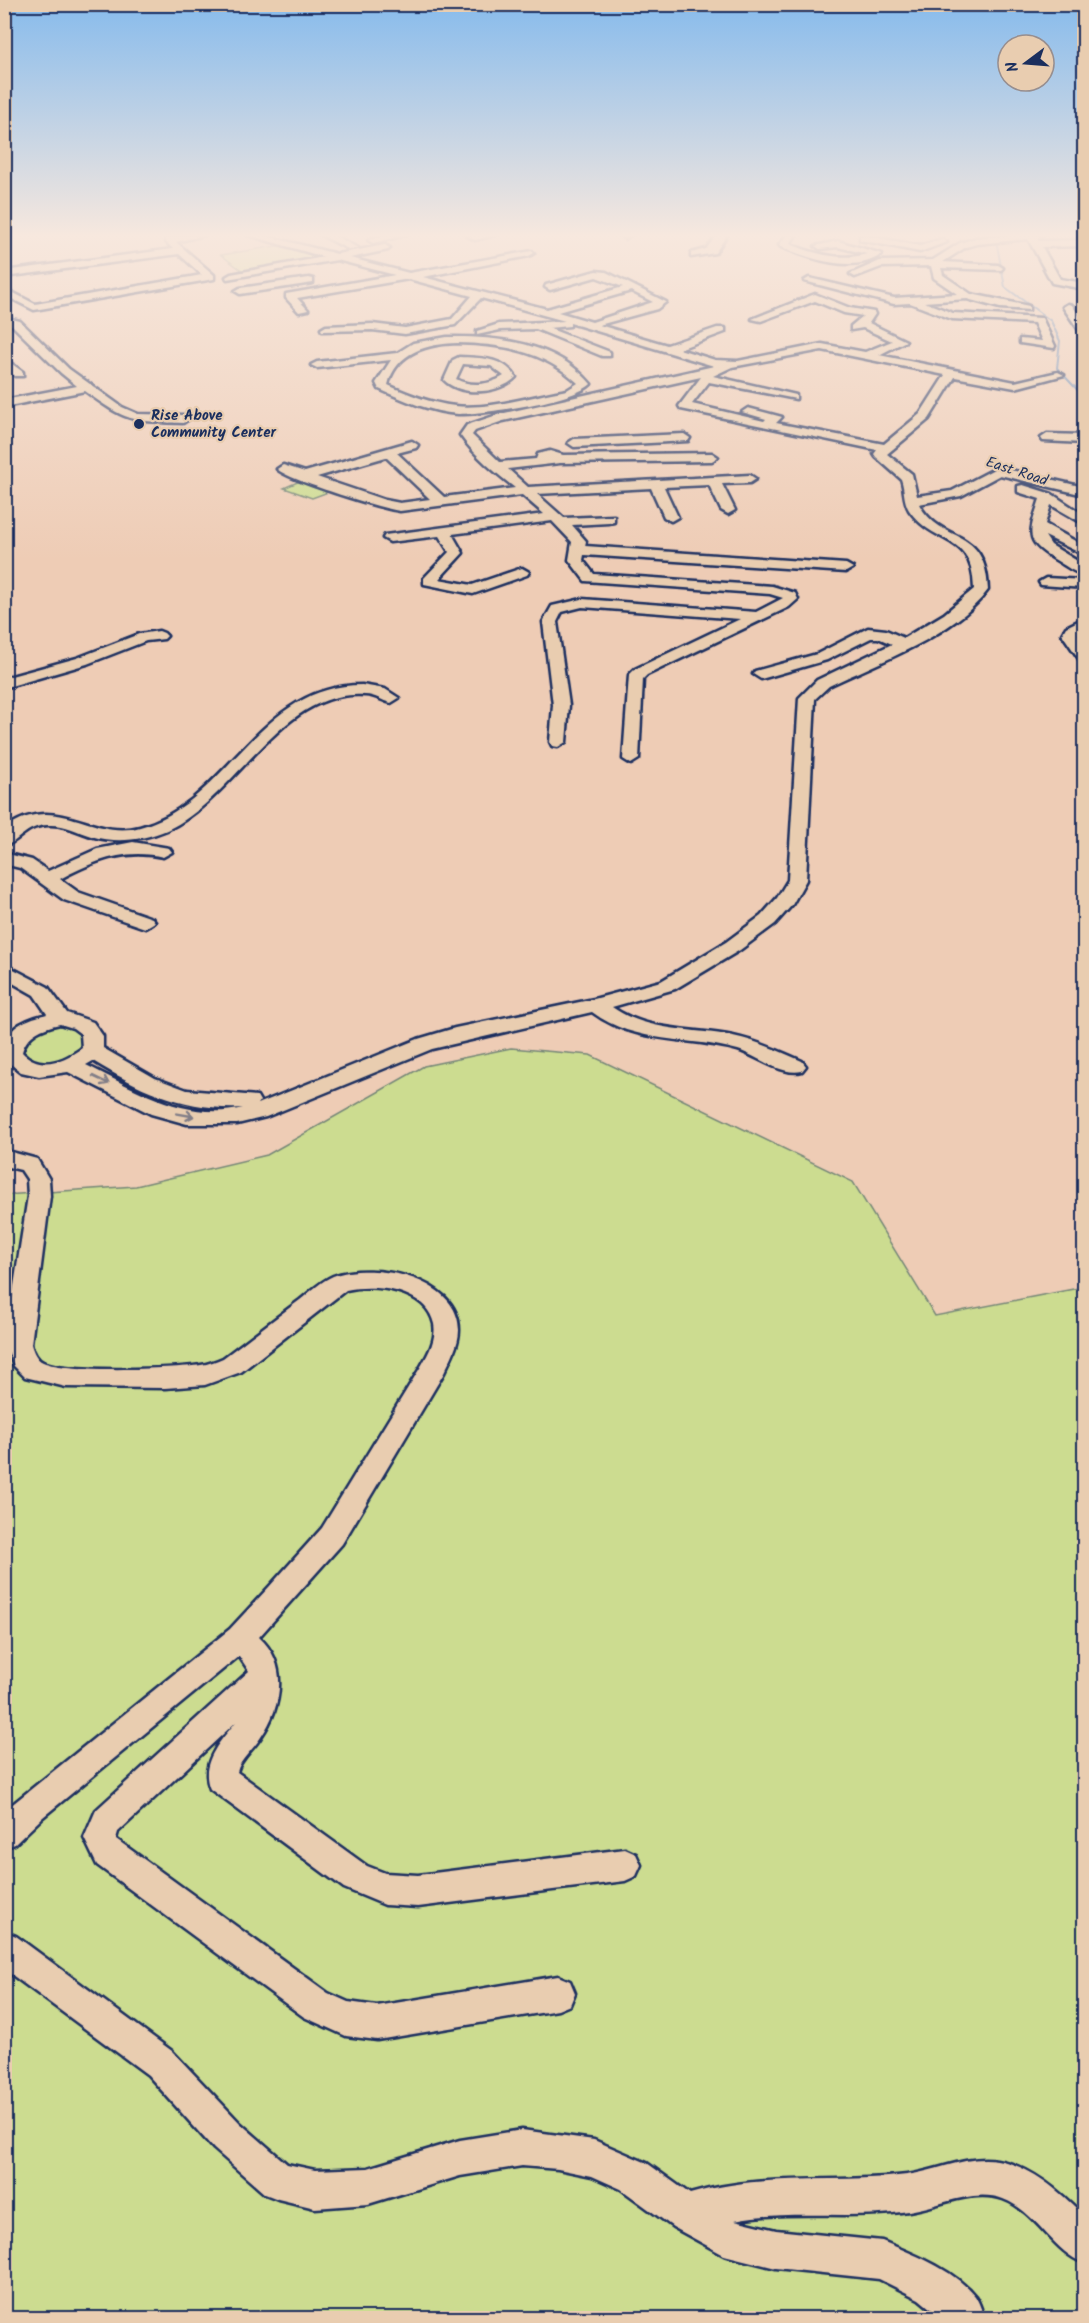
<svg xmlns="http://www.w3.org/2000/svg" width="1089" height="2323" viewBox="0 0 1089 2323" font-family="Kalam,sans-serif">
	<rect width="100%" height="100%" fill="#eeccb5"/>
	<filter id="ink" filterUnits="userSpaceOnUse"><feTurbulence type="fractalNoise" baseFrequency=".0167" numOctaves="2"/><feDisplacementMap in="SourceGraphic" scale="12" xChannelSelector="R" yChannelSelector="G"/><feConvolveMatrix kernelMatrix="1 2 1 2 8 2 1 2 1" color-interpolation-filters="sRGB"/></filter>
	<g filter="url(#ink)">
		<path fill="#ccdc90" stroke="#748677" stroke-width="1.5" d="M283,245L330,258L247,274L221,255Z
			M302,480L331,491L312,498L284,488Z
			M56,1022L83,1031L84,1046C69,1065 35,1070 20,1050L22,1039Z
			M511,1048L590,1055L853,1182L935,1316L1084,1287V2318H5V1195L136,1186L267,1155L424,1066Z"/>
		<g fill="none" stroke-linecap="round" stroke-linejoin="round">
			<path stroke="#6589b6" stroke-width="2" d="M994,235L991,236L996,240L1005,287L1051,321L1060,341L1057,368L1084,397"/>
			<g stroke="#1b2f5e" stroke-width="5">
				<path id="minor" d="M185,235H205L176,242L214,275V279L34,310L4,295V288L35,304L202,275L179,254L4,277V271L173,249L166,242V238Z
					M248,235H262L337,254L385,245L390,248L388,250L350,258L409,273L532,251L534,253L529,256L423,277L547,309L623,287L596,277L550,290L545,287L546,285L596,271L606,272L666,302L657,309L599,325L667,345L717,328H725V332L679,349L715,360L738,361L822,344L865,352L892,341L863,328L851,330V326L863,316L844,313L815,301L761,321L752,319L815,294L850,308L874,312L875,314L869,323L906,341L879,355L1015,382L1058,372L1064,375L1015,388L955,377L929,419L887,454L912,474L917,496L952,491L998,467L1084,487V495L1000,475L961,496L919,504C942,546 986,524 988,590C954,636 879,662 829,686L815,699L806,880L792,905L775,924L740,950L675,989L612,1007C647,1032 692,1028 733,1036C757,1041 780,1051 802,1061L806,1066L802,1071C782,1076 757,1056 738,1050C688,1036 636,1045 592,1012L432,1049L266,1117L237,1124H187L151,1114L68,1072L39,1076L21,1072L4,1059C4,1028 20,1021 47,1014L34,995L4,978V964L48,987L67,1013L93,1022L103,1036V1048L155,1078L187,1090L257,1096L260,1101L258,1104L418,1039L455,1028L594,999L661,981L726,942L761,916L777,898L788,880L799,698L817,680L892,644L878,638H871L827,660L761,679L753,674L755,671L817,654L868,628L886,630L904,638L944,614L974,589C973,531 935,548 909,510C903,500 905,490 901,479L876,457L874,454L877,450L681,409L679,406L701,377L503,421L475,431L472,435L500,462L536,459L538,454L550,451L563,455L712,453L718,457L712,461L560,463L508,469L528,487L750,475L756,479L750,483L722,484L735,510L728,514L721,510L709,485L664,487L678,517L671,521L664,517L651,488L537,494L564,518L614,516V522L609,523L572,525L586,541L585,546L846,564L853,568L846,572L584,555L583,560L594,574L772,586L795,593L798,599L789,607L647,675L643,679L639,759L631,764L623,759L629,675L635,669L740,619L582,607L562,612L557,622L569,705L566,742L558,747L552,746L550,742L553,705L543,622L552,606L582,599L756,612L783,598L770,594L585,581L569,560L572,542L552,521L452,534L463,553L439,579L472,585L522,568L529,572L527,575L473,594L424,584V578L449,552L439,536L390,542L383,538L385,535L544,514L522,495L400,511C380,508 288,480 277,469L283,465L305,472L412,441L418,445L416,448L397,453L444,497L515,488C495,472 475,456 460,435L467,425L500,414L714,366L570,323V326L548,328L610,352V356H602L536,329L500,330L477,335V331L499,324L565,321L481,298L455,325L405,334L372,330L322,331L321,329L326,326L372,324L405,328L452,319L472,296L409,279L297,298L308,310L299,312L286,298V294L395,275L337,260L227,279L226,277L231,274L324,257ZM631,291L653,302L592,322L558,312ZM822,350L945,375L920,414L884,444L776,423L782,417L748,408L742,412L766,419L764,421L692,404L709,382L796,399V395L713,376L732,367ZM386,457L430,499L400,503L385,500L317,477ZM60,1024L73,1028L81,1034L82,1048C64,1061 40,1071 22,1052C27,1034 42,1028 60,1024ZM93,1061C140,1090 186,1111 243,1108C186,1122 135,1089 86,1065Z
					M321,235H333L358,248L350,250Z
					M387,235H406L373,243L368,240Z
					M466,235H495L475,240Z
					M621,235H631L625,239Z
					M717,235H727L715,253L691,257V253L706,249Z
					M787,235H796L790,244C814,254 841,261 867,254L838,247L820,249L815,246L838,241L882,254C855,275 808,258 781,247L779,245Z
					M863,235L920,246L942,239L947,242L920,252L860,240V236Z
					M1014,235H1044L1037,238L1039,241L1084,240V246L1042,247L1060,279L1084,283V289L1052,283L1028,239L977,244L966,247L943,262L998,265L1003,268L1001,270L941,268L943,275L971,294L1029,306V310L1000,308L967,299L924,302L953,313L1042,318L1055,346L1054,348L1020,343V339L1042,341L1034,323L952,319L910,303L894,304L804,281L809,278L894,298L957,294L934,278L931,266L881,267L855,277L850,274L880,261L933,260L960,243L976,238Z
					M309,278L313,279V283L240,294L235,291L240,288Z
					M1068,304L1072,305L1084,323V333L1080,332L1063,307Z
					M4,317L20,321L69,369L122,407L138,414L183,415L189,419L183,423C131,421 127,422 85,391L4,407V400L77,386L61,373L12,325L4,323Z
					M447,337C497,336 556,342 591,384C575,401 483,414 458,414C430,412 404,400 379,389L376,383L391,360L317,368L311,365L317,362L397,353L413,343ZM457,343C503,344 544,351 578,383L567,390C533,396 488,410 455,406C431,403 410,395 388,385C396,352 427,344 457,343Z
					M459,357C481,358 503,357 516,377C500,394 461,397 444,380L453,360ZM463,364L491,366L504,376C490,385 470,387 456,379Z
					M4,358L23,372V376H15L4,367Z
					M684,434L690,438L688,441L574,447L568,443L574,439Z
					M1047,434L1084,435V443L1043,441L1041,438Z
					M1023,485L1052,494L1084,515V524L1051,505L1045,524L1084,546V555L1045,536L1051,545L1084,565V575C1075,573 1067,567 1059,562C1024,541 1028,536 1040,499L1018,492V486Z
					M1046,578L1084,580V588L1041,585L1039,582Z
					M1084,618V628L1078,634L1084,645V661L1079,659L1062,634L1066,627Z
					M159,631L164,633L167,636L164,639L146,641L87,664L4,688V678L77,658L139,634Z
					M362,685L385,689L399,698L391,703C382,701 375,695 365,695C281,688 237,798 167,830C143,840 117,844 91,836C76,831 64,824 48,825C24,826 20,842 4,846V829C57,790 91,841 140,827C230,802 257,685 362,685Z
					M133,842L169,848L172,852L163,857C124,848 94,861 60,879L78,892L152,918L155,922L145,928L64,900L20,868L4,864V853L32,860L48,871L97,849Z
					M4,1150L37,1159L49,1179L50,1196L31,1344C33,1351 36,1359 43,1362C68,1373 172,1369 201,1365C208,1364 216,1361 223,1358C249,1339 274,1319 300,1300C310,1292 321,1281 333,1276C372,1261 459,1277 459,1330C459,1345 450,1360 444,1373L342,1544L259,1637C289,1664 282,1707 261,1737C254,1749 240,1759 237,1772L367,1866L385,1873L418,1875L625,1849L636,1854L641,1865L636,1876L625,1881L418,1907L385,1905L344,1888L210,1789C199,1764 220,1741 236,1722L118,1832L116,1839L328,1993L348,2002L377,2006L558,1976L570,1981L575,1993L570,2005L558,2010L377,2040L346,2036L304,2017L97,1865L84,1838L96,1810L249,1671L239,1656L43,1817L15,1844L4,1848V1811L230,1629L269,1587L322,1528L420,1368C427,1356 437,1340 434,1324C426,1289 375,1284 346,1290L241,1372L205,1385L165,1388L66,1387L25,1377L14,1366L5,1344L28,1196L27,1179L21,1170L4,1166Z
					M4,1931L16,1936L172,2051L240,2123L287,2164L315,2170L368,2168L460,2140L522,2130L594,2140L647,2163L690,2194C762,2172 834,2184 907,2175C937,2171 967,2155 997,2160C1031,2166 1061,2192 1084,2216V2263C1054,2253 1036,2211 1003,2199C973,2188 938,2207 909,2211C851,2220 792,2209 735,2220L776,2230L882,2241C913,2254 953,2269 975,2296C979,2302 982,2311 984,2318H942L919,2299L879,2279L776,2268L724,2255L673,2227L621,2189L592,2176L558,2169L522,2166L460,2176L368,2204L315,2208L278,2199L265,2194L214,2149L148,2075L4,1969Z"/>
			</g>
			<use href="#minor" fill="#e9cdb0" fill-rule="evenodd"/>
		</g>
		<defs><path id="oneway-shaft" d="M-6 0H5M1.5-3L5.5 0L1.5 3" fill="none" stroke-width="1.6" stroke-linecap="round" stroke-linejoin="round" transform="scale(1.5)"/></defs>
		<g stroke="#827e87">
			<use href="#oneway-shaft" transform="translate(101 1080) rotate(26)"/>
			<use href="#oneway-shaft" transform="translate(185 1115) rotate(10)"/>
		</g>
	</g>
	<linearGradient id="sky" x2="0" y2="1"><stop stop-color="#87bbec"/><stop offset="0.42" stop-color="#f7e8de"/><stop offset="1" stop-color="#f7e8de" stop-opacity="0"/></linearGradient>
	<rect width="1089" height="560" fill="url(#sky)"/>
	<circle fill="#1b2f5e" stroke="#e9cdb0" stroke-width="2" cx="139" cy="424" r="6"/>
	<g text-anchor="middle" stroke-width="4.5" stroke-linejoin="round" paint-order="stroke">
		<g font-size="15" font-weight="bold" fill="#1b2f5e" stroke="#e9cdb0" text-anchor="start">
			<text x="151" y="420">Rise Above<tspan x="151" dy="17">Community Center</tspan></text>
		</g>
		<g font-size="15" fill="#1b2f5e" stroke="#e9cdb0">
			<text transform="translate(1017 471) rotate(18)" y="5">East Road</text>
		</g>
	</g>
	<rect width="1089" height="2323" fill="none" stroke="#e9cdb0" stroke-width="24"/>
	<rect x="12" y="12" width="1065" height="2299" fill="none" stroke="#1b2f5e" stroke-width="2" filter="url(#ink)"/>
	<g transform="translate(1026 63) rotate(254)"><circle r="28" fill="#e9cdb0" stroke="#978e8f" stroke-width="1.5"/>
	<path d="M0-4.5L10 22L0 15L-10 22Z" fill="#1b2f5e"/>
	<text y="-9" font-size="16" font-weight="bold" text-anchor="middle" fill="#1b2f5e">N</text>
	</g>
</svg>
